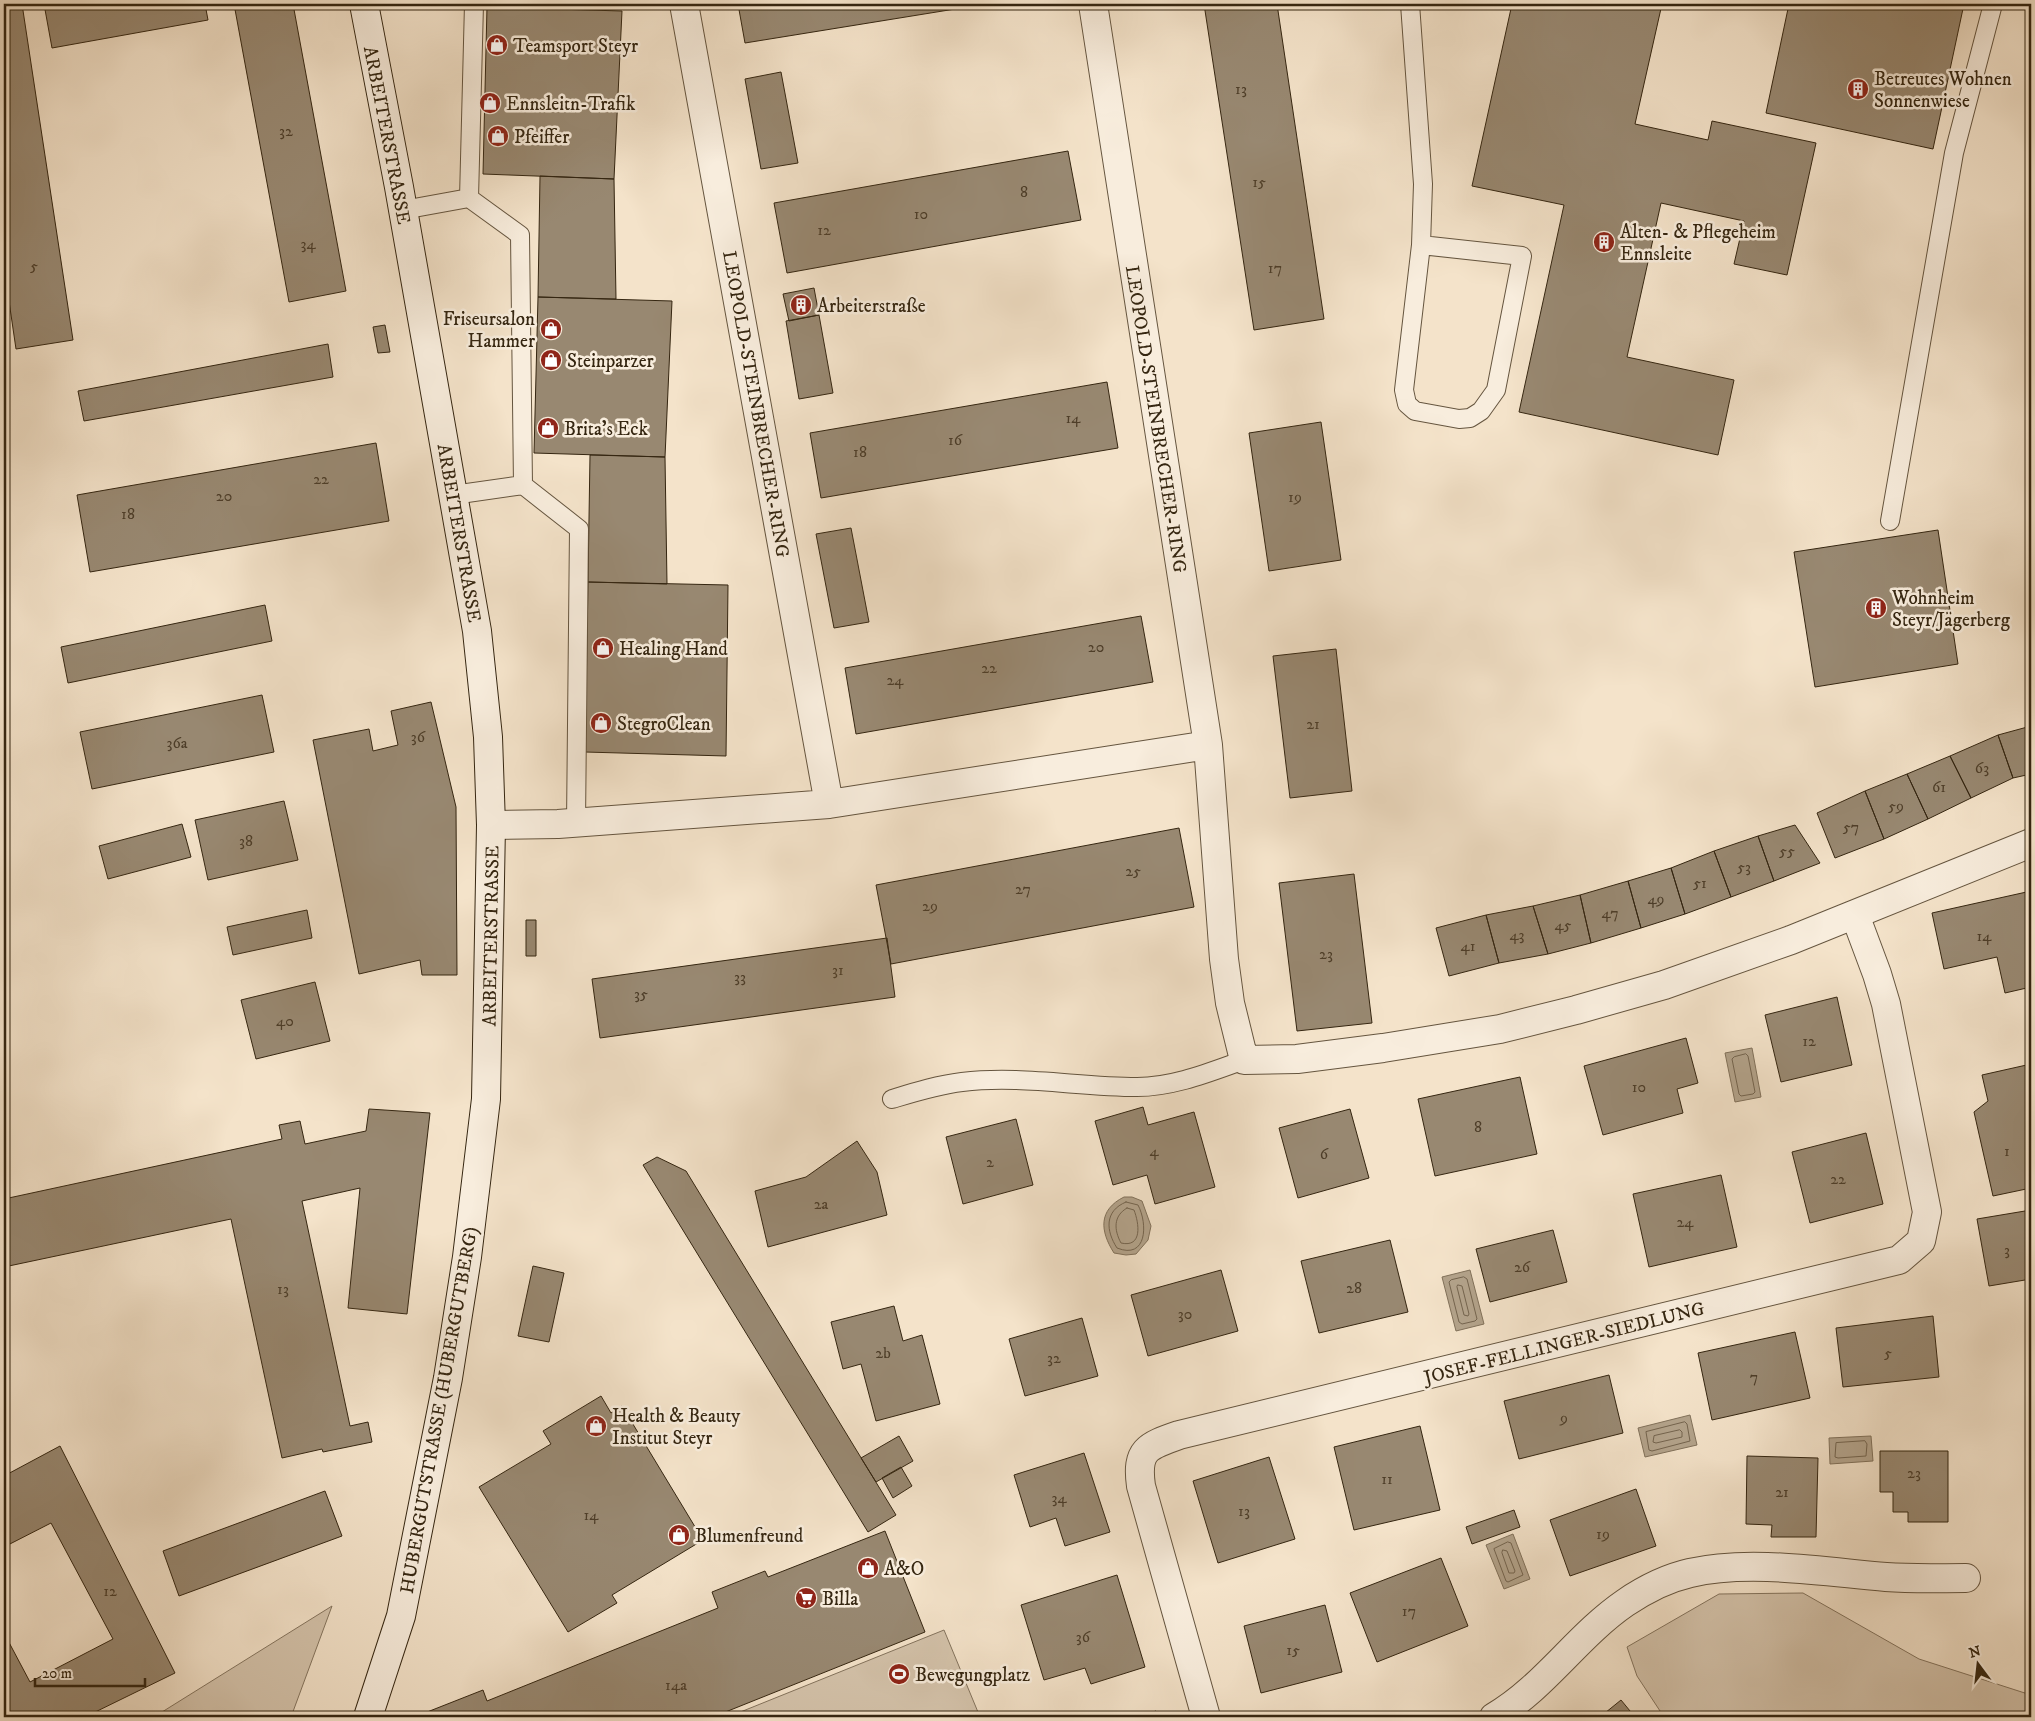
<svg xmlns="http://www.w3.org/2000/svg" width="2035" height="1721" viewBox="0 0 2035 1721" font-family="'IM FELL DW Pica',serif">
	<rect width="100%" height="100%" fill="#f4e3ca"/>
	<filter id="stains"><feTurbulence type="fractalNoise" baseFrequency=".004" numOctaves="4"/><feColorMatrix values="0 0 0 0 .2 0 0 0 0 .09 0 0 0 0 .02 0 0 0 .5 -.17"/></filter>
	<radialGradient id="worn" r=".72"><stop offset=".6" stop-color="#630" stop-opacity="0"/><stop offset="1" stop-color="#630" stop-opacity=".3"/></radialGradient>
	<path fill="#d4c3ab" stroke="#84745e" d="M1803,1593L1919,1659L2031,1695V1717H1664L1637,1676L1627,1647L1719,1594Z
		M332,1606L291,1717H154Z
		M944,1630L980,1717H728Z"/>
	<path fill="#b3a38b" stroke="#81715a" d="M1752,1048L1761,1097L1735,1102L1725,1053Z
		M1124,1197H1132L1142,1201L1151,1226L1148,1240L1136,1254L1126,1255L1114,1253C1100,1231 1098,1210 1124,1197Z
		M1470,1270L1484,1324L1456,1331L1442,1277Z
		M1690,1415L1697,1445L1645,1457L1638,1428Z
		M1871,1436L1873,1461L1830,1464L1829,1438Z
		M1513,1534L1530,1579L1504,1589L1486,1545Z"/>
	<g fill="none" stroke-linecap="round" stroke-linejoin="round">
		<path stroke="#74644e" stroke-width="1" d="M1746,1054L1748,1056L1755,1092L1753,1094L1741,1096L1739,1094L1732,1059L1734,1057Z
			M1126,1202L1138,1205C1148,1224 1147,1260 1117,1248C1106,1231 1104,1211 1126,1202Z
			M1127,1208L1134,1210C1139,1223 1143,1248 1121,1243C1114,1230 1113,1216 1127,1208Z
			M1464,1277L1467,1279L1477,1319L1475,1321L1462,1324L1459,1322L1449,1282L1451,1280Z
			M1458,1285L1462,1286L1469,1314L1468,1316L1464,1315L1457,1287Z
			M1685,1422L1687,1424L1690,1441L1652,1451L1649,1450L1646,1432Z
			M1680,1430L1682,1432V1437L1656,1443L1653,1442L1654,1436Z
			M1865,1441L1867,1444L1866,1456L1838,1458L1835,1457L1836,1443Z
			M1508,1542L1511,1543L1523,1575L1508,1582L1506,1581L1494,1549Z
			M1503,1550L1507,1551L1515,1571L1514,1573H1509L1502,1553Z"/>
	</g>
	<path fill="#988871" stroke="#352611" d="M4,4H22L73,340L16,349L4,267Z
		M44,4H205L208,20L52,48Z
		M234,4H293L346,291L289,302Z
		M738,4H986L745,43Z
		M1204,4H1277L1324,319L1254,330Z
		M1512,4H1662L1635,124L1708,140L1712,121L1816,143L1787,275L1734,264L1744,221L1661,203L1627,357L1734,380L1718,455L1519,412L1564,205L1472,186Z
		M1789,4H1964L1933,149L1766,113Z
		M487,7L622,11L614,179L483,174Z
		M781,72L798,163L761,169L745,79Z
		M1068,151L1081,220L787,273L774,203Z
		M540,176L614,179L616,299L538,297Z
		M814,288L819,315L789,321L783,294Z
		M538,297L672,301L665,457L534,453Z
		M819,315L833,393L799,399L786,321Z
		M385,325L390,352L378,353L373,327Z
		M328,344L333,377L84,421L78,391Z
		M1107,382L1118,448L821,498L810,433Z
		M1321,422L1341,560L1269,571L1249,433Z
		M376,443L389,521L90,572L77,495Z
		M590,455L665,457L667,584L588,582Z
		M851,528L869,622L834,628L816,534Z
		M1938,530L1958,664L1815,687L1794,552Z
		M588,582L728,585L726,756L585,752Z
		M265,605L272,641L68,683L61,647Z
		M1141,616L1153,682L856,734L845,668Z
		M1336,649L1352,791L1290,798L1273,656Z
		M262,695L274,752L92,789L80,732Z
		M431,702L456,807L457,975H422L420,960L359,974L313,740L369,729L373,751L398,745L391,711Z
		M2031,726V774L2013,778L1998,735Z
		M1998,735L2013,778L1971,798L1950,756Z
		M1950,756L1971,798L1928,819L1907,774Z
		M1907,774L1928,819L1884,839L1865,791Z
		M1865,791L1884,839L1835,858L1817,813Z
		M284,801L298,860L208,880L195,820Z
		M182,824L191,857L108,879L99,846Z
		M1795,825L1820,863L1774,881L1758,836Z
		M1179,828L1194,907L891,964L876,885Z
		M1758,836L1774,881L1731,897L1714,851Z
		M1714,851L1731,897L1685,914L1671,868Z
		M1671,868L1685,914L1641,928L1628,881Z
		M1354,874L1372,1023L1297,1031L1279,883Z
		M1628,881L1641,928L1591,943L1580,895Z
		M2031,891V987L2005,993L1997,957L1944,969L1932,913Z
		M1580,895L1591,943L1548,954L1533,906Z
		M1533,906L1548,954L1499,963L1486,915Z
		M307,910L312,938L233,955L227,927Z
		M1486,915L1499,963L1449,976L1436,928Z
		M526,920H536V956H526Z
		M887,938L895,997L600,1038L592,979Z
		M315,982L330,1041L256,1059L241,1000Z
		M1837,997L1852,1065L1781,1082L1765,1015Z
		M1686,1038L1698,1083L1677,1089L1683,1113L1603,1135L1584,1066Z
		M2031,1064V1188L1993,1196L1974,1112L1988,1101L1982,1075Z
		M1520,1077L1537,1154L1435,1176L1418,1099Z
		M1143,1107L1148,1125L1194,1112L1215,1187L1155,1204L1147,1175L1113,1185L1095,1121Z
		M369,1109L430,1113L407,1314L348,1308L360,1188L302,1201L350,1426L368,1422L372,1442L323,1452L322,1449L282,1458L231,1219L4,1267V1199L282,1139L279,1125L300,1121L305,1144L366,1131Z
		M1350,1109L1369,1178L1298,1198L1279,1128Z
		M1016,1119L1033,1185L963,1204L946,1137Z
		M1866,1133L1883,1204L1810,1223L1792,1152Z
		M857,1141L877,1172L887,1215L768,1247L755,1191L806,1177Z
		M657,1157L686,1171L896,1515L868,1532L643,1165Z
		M1721,1175L1737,1247L1649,1267L1633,1194Z
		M2031,1210V1279L1989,1286L1977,1219Z
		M1553,1230L1567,1282L1490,1302L1476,1249Z
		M1390,1240L1408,1312L1319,1333L1301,1261Z
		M533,1266L564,1273L549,1342L518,1336Z
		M1221,1270L1238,1331L1148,1356L1131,1295Z
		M894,1306L903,1341L922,1335L940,1404L876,1421L861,1364L843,1369L831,1322Z
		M1933,1316L1939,1377L1843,1387L1836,1328Z
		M1082,1318L1098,1376L1025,1396L1009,1339Z
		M1795,1332L1810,1398L1712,1420L1698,1353Z
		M1609,1375L1623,1433L1519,1459L1504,1401Z
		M601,1396L611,1413L622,1406L703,1540L612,1595L617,1603L568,1632L479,1487L551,1444L543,1431Z
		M1420,1426L1440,1510L1354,1530L1334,1447Z
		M899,1436L913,1461L876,1482L861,1458Z
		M60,1446L175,1673L85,1717H4V1633L30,1682L113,1639L51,1523L4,1547V1476Z
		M1880,1451H1948V1522H1908V1512H1893V1492H1880Z
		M1084,1453L1110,1532L1065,1546L1056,1518L1030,1527L1014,1475Z
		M1747,1456L1818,1458L1816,1537H1771L1772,1525L1746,1524Z
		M1269,1457L1295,1539L1218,1563L1193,1481Z
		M901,1467L912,1486L893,1498L882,1478Z
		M1636,1489L1656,1546L1570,1576L1550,1520Z
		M325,1491L342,1536L179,1596L163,1551Z
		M1514,1510L1520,1527L1472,1544L1466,1527Z
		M885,1531L925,1632L713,1717H418L417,1716L483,1690L487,1701L718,1608L712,1592L765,1571L768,1577Z
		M1441,1558L1468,1626L1377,1662L1350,1593Z
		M1117,1575L1145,1667L1091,1684L1085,1668L1044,1680L1021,1605Z
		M1325,1605L1342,1672L1261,1693L1244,1626Z
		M1621,1700L1635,1717H1600Z
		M1156,1711L1157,1717H1136Z"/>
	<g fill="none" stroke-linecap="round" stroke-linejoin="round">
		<g stroke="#65553f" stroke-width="20">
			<path id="lane" d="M1410,4L1423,184L1421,245L1404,390L1407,404L1415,411L1459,419L1470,418L1481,411L1496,390L1522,256L1421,245
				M403,210L469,198L474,4
				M523,485L579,529L576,823
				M453,495L523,485L520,235L469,198
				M1890,521L1954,153L1993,4
				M892,1099C915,1092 937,1085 962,1082C1020,1075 1079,1087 1137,1087C1174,1087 1210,1072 1244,1060"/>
		</g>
		<g stroke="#65553f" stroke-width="30">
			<path id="street" d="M684,4L829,804
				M1093,4L1208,745L1224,959L1230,1003L1244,1060L1297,1059L1383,1048L1500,1029L1576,1010L1664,985L1791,940L2031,843
				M491,825L558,824L829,804L1208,745
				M1206,1717L1141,1486C1136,1450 1147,1446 1179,1435L1899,1260L1921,1241L1927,1212L1886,1004L1877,974L1855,915
				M1494,1717C1544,1688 1577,1636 1625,1603C1644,1590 1668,1578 1690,1573C1749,1559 1826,1572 1886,1577C1913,1579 1939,1578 1966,1578"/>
		</g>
		<g stroke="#352611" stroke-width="30">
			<path id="secondary" d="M364,4L399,187L477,631L488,737L491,825L486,1099L467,1257L448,1378L401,1616L368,1717"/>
		</g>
		<use href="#lane" stroke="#f8eddd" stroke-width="18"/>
		<use href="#street" stroke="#f8eddd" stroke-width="28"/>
		<use href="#secondary" stroke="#f8eddd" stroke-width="28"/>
	</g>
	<defs>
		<g id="shop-disc" transform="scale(1.125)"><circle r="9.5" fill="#8f2418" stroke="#f8eddd"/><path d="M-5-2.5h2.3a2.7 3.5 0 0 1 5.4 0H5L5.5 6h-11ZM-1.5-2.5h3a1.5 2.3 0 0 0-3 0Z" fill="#fff"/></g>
		<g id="building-disc" transform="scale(1.125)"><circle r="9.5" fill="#8f2418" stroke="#f8eddd"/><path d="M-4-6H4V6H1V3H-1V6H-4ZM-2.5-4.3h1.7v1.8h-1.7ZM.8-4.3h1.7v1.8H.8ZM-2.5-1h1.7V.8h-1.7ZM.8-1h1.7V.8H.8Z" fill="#fff"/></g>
		<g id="supermarket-disc" transform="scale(1.125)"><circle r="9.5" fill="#8f2418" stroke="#f8eddd"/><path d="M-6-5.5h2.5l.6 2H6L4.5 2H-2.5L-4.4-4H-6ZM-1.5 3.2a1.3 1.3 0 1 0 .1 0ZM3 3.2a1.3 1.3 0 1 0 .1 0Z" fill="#fff"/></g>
		<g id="stadium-disc" transform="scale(1.125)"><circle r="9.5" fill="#8f2418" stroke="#f8eddd"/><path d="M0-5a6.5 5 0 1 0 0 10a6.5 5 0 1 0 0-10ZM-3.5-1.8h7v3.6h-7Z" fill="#fff"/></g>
	</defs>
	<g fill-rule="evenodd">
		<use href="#shop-disc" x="497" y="45"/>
		<use href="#building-disc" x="1858" y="89"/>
		<use href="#shop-disc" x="490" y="103"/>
		<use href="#shop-disc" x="498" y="136"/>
		<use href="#building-disc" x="1604" y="242"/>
		<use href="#building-disc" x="801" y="305"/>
		<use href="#shop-disc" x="551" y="329"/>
		<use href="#shop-disc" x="551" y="360"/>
		<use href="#shop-disc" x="548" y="428"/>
		<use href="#building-disc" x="1876" y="608"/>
		<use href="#shop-disc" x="603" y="648"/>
		<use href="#shop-disc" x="601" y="723"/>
		<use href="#shop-disc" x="596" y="1426"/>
		<use href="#shop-disc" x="679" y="1535"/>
		<use href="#shop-disc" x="868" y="1568"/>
		<use href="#supermarket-disc" x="806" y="1598"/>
		<use href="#stadium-disc" x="899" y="1674"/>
	</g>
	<g text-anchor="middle" stroke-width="5" stroke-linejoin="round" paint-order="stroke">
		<g font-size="16" fill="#4e3e29">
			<text x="1241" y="94">13</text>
			<text x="286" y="136">32</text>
			<text x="1259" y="187">15</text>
			<text x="1024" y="197">8</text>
			<text x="921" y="219">10</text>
			<text x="824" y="235">12</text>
			<text x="308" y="249">34</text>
			<text x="34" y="271">5</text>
			<text x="1275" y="273">17</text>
			<text x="1073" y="423">14</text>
			<text x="955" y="445">16</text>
			<text x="860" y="457">18</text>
			<text x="321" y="484">22</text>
			<text x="224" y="501">20</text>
			<text x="1295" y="502">19</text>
			<text x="128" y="519">18</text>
			<text x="1096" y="652">20</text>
			<text x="989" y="673">22</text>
			<text x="895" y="685">24</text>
			<text x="1313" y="729">21</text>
			<text x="418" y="742">36</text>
			<text x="177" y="748">36a</text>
			<text x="1982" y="773">63</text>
			<text x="1939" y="792">61</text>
			<text x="1896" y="811">59</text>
			<text x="1851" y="832">57</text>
			<text x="246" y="846">38</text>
			<text x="1787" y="856">55</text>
			<text x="1744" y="872">53</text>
			<text x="1133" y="876">25</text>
			<text x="1700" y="888">51</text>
			<text x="1023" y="894">27</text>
			<text x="1656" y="904">49</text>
			<text x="930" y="911">29</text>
			<text x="1610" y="918">47</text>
			<text x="1563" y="930">45</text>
			<text x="1517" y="940">43</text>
			<text x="1984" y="941">14</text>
			<text x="1468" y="951">41</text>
			<text x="1326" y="959">23</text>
			<text x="838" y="975">31</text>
			<text x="740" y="982">33</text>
			<text x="641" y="999">35</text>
			<text x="285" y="1026">40</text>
			<text x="1809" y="1046">12</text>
			<text x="1639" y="1092">10</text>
			<text x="1478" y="1132">8</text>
			<text x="1154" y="1156">4</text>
			<text x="2007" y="1156">1</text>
			<text x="1324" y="1159">6</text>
			<text x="990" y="1167">2</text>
			<text x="1838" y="1184">22</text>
			<text x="821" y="1209">2a</text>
			<text x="1685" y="1227">24</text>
			<text x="2007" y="1255">3</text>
			<text x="1522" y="1272">26</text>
			<text x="1354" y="1293">28</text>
			<text x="283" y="1294">13</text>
			<text x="1185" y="1319">30</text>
			<text x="883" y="1358">2b</text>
			<text x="1888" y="1358">5</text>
			<text x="1054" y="1363">32</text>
			<text x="1754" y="1382">7</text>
			<text x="1564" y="1423">9</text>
			<text x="1914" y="1478">23</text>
			<text x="1387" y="1484">11</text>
			<text x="1782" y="1497">21</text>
			<text x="1059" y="1503">34</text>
			<text x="1244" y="1516">13</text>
			<text x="591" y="1520">14</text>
			<text x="1603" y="1539">19</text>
			<text x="110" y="1596">12</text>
			<text x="1409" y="1616">17</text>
			<text x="1083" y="1642">36</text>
			<text x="1293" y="1655">15</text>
			<text x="676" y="1690">14a</text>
		</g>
		<g font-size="19" fill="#352611" stroke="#f8eddd" text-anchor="start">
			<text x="513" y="52">Teamsport Steyr</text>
			<text x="1874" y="85">Betreutes Wohnen<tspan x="1874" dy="22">Sonnenwiese</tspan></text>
			<text x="506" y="110">Ennsleitn-Trafik</text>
			<text x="514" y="143">Pfeiffer</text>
			<text x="1620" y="238">Alten- &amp; Pflegeheim<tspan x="1620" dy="22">Ennsleite</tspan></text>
			<text x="817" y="312">Arbeiterstraße</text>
			<text x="535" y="325" text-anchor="end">Friseursalon<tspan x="535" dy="22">Hammer</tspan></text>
			<text x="567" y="367">Steinparzer</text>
			<text x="564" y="435">Brita's Eck</text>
			<text x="1892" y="604">Wohnheim<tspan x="1892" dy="22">Steyr/Jägerberg</tspan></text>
			<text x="619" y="655">Healing Hand</text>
			<text x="617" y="730">StegroClean</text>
			<text x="612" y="1422">Health &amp; Beauty<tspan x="612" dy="22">Institut Steyr</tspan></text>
			<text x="695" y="1542">Blumenfreund</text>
			<text x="884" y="1575">A&amp;O</text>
			<text x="822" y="1605">Billa</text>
			<text x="915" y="1681">Bewegungplatz</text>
		</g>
		<g font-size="19" fill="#352611" stroke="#f8eddd">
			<text transform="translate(388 135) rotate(79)" y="7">ARBEITERSTRASSE</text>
			<text transform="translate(757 404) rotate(80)" y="7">LEOPOLD-STEINBRECHER-RING</text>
			<text transform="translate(1157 419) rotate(81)" y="7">LEOPOLD-STEINBRECHER-RING</text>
			<text transform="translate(460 533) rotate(80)" y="7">ARBEITERSTRASSE</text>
			<text transform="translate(490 936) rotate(-89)" y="7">ARBEITERSTRASSE</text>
			<text transform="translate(1564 1342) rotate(-14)" y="7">JOSEF-FELLINGER-SIEDLUNG</text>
			<text transform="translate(438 1410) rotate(-80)" y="7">HUBERGUTSTRASSE (HUBERGUTBERG)</text>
		</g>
	</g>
	<rect width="2035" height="1721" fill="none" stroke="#f4e3ca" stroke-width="20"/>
	<rect x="5" y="5" width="2025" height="1711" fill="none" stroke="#352611" stroke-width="2.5"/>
	<rect x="10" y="10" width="2015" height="1701" fill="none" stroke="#352611"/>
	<g transform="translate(1978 1664) rotate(345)" stroke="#f8eddd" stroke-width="4" paint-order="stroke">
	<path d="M0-4L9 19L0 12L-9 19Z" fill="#352611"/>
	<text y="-8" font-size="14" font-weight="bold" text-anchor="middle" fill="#352611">N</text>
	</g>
	<path d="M35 1678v8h110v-8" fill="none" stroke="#352611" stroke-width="2.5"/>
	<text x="42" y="1678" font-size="15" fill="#352611" stroke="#f8eddd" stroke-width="4" paint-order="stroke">20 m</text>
	<rect width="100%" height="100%" filter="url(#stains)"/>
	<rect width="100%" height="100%" fill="url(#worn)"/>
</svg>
